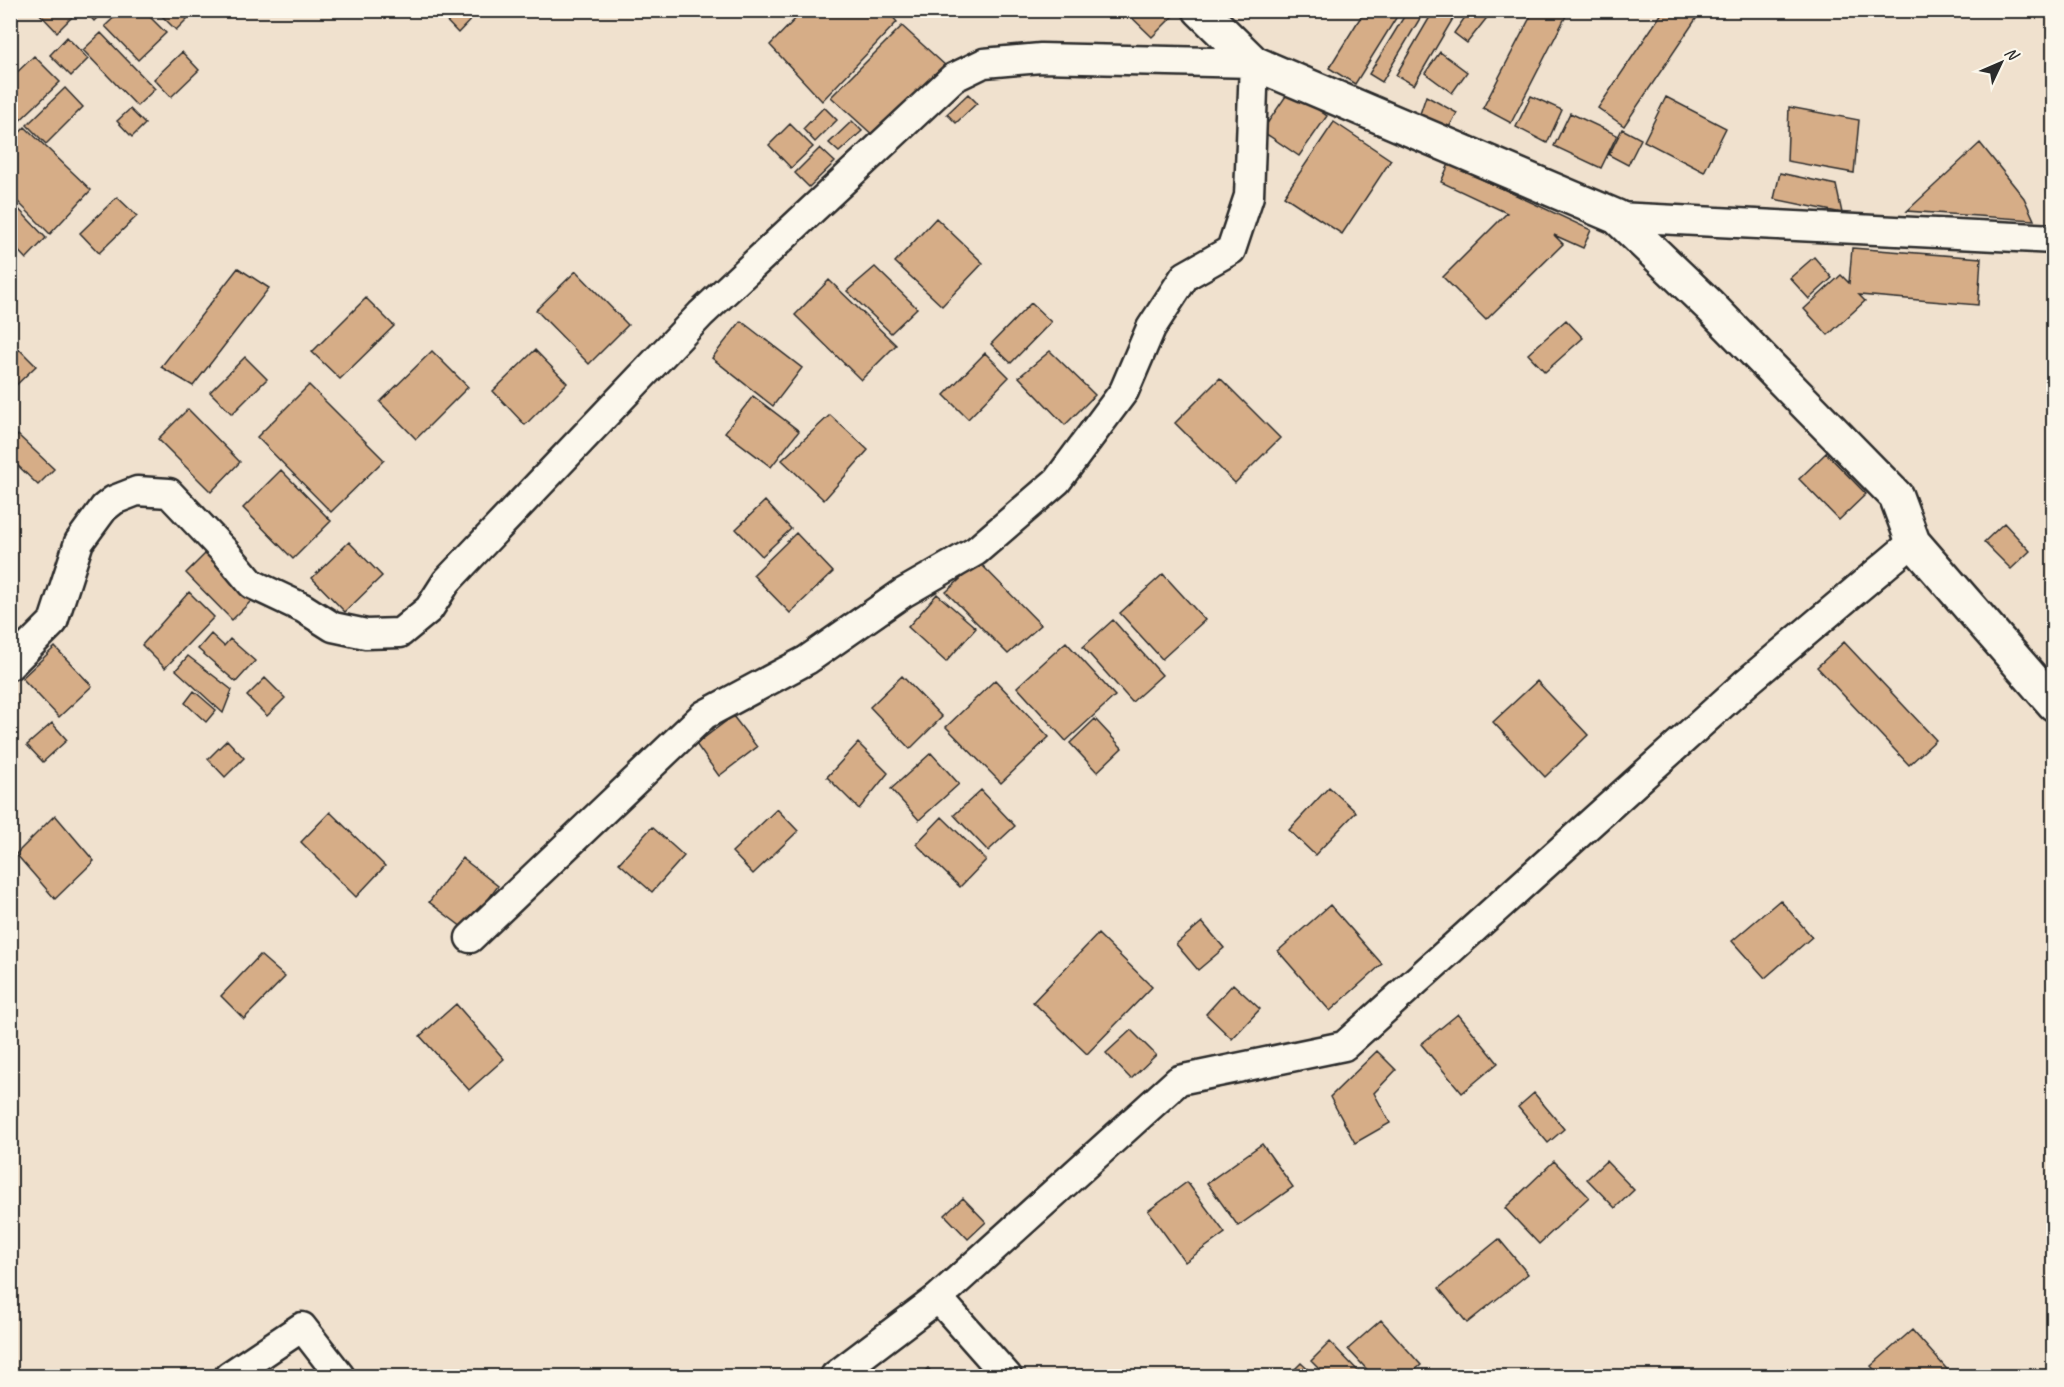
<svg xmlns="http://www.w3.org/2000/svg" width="2064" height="1387" viewBox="0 0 2064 1387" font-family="Caveat,sans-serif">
	<rect width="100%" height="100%" fill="#f0e1ce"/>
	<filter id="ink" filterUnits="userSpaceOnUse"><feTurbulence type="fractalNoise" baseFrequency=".0167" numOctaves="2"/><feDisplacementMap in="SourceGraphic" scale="12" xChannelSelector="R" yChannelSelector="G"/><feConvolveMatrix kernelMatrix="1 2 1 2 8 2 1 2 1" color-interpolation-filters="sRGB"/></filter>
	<g filter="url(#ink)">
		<path fill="#d6ad87" stroke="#2b2b2b" stroke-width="1.5" d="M36,10H65L72,17L57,32Z
			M84,10H105L94,21Z
			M122,10H143L166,33L138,60L105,26Z
			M156,10H195V11L176,30Z
			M436,10H480L458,33Z
			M804,10H887L897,22L822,101L770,45Z
			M1124,10H1167L1173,16L1152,37Z
			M1365,10H1401L1355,84L1329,68Z
			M1408,10H1425L1382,82L1369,74Z
			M1434,10H1458L1414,85L1396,75Z
			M1470,10H1493L1467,43L1454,33Z
			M1534,10H1569L1511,123L1483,108Z
			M1664,10H1702L1624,126L1598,108Z
			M902,26L946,66L875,137L831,97Z
			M101,33L155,89L137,106L83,50Z
			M67,37L88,59L71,76L50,55Z
			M182,52L199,70L171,97L154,79Z
			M1440,52L1467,72L1452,93L1425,73Z
			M34,56L60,82L10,130V79Z
			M65,88L83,107L46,144L27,125Z
			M1290,90L1327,116L1299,156L1262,131Z
			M968,94L977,103L956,123L947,114Z
			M1426,96L1457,113L1448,129L1420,114Z
			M1531,96L1562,110L1547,143L1516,127Z
			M1666,97L1726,128L1704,172L1644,141Z
			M824,107L837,120L815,142L803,129Z
			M1789,107L1859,120L1854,173L1787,161Z
			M130,109L145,124L132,137L117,121Z
			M1570,113L1617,135L1601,168L1554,146Z
			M852,121L862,131L839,152L829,143Z
			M1334,122L1391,160L1342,234L1284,196Z
			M790,124L813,147L791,168L769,145Z
			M25,127L91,190L50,234L10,194V143Z
			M1622,129L1641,139L1628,165L1609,155Z
			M1980,143L2024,198L2034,220L1907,211Z
			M820,148L835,162L809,187L795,173Z
			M1449,164L1591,230L1583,248L1554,235L1563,244L1486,320L1443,277L1507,213L1441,182Z
			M1780,173L1836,185L1842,213L1774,199Z
			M117,197L137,216L99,253L80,233Z
			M10,200L46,238L26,259L10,242Z
			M936,218L983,263L942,306L895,262Z
			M1852,248L1981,258L1978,305L1859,295L1865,301L1828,335L1804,309L1841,275L1849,283Z
			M1814,257L1832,278L1809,299L1790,278Z
			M875,267L917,308L891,333L847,291Z
			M238,268L269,288L193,386L161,367Z
			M576,271L628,325L589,364L536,310Z
			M829,280L896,345L861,380L795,315Z
			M366,298L394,326L340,379L312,352Z
			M1031,303L1051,322L1011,363L991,344Z
			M1566,320L1583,338L1545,372L1528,354Z
			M741,321L802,368L773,406L712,358Z
			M19,349L36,366L10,391V358Z
			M535,350L567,383L525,425L493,391Z
			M432,351L468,387L416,439L380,402Z
			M1050,351L1095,395L1065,425L1019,377Z
			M985,353L1009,377L968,419L944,395Z
			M245,357L267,379L232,414L210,392Z
			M1220,378L1280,438L1235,483L1175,423Z
			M309,385L384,460L331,512L257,437Z
			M753,396L799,431L771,467L725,432Z
			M188,409L240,462L211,492L158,439Z
			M830,415L868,450L824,500L782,460Z
			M18,435L54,469L38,485L10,458V443Z
			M1826,453L1866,494L1839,520L1799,479Z
			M281,470L331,521L293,559L243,508Z
			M765,501L791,529L762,556L736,529Z
			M2004,523L2030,551L2011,569L1984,542Z
			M796,533L833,572L790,613L753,575Z
			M349,542L382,576L345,612L312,578Z
			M209,550L255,597L232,620L186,573Z
			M979,562L1041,625L1008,654L946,592Z
			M1163,574L1205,620L1162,659L1120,613Z
			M189,592L214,617L165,668L142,645Z
			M937,594L976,628L946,662L908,627Z
			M1113,620L1162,675L1132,702L1083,647Z
			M211,634L224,646L230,639L255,661L236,682L198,649Z
			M1066,642L1115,696L1066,741L1017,687Z
			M1844,642L1936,740L1909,765L1817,667Z
			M55,647L92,686L59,717L22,678Z
			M188,656L232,690L223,713L176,670Z
			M902,676L942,717L910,749L870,707Z
			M265,678L285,698L267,716L247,696Z
			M995,680L1049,737L1001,783L946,727Z
			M1537,681L1588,735L1545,777L1493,722Z
			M194,691L216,710L206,722L185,703Z
			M733,716L757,747L719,776L696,744Z
			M1095,719L1122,748L1097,772L1070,743Z
			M52,723L67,740L43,762L27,745Z
			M227,740L244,758L225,777L208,759Z
			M858,743L888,773L859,809L827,777Z
			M931,753L959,784L919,820L891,789Z
			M1329,787L1356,812L1315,855L1289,830Z
			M981,790L1015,826L988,851L954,815Z
			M10,800L18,809L10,817Z
			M777,809L798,831L753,874L732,852Z
			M330,812L385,866L356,897L301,842Z
			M55,815L94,861L55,899L16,854Z
			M942,817L986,860L960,887L916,844Z
			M652,827L684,856L652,892L619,863Z
			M462,858L498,886L466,930L429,902Z
			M1780,900L1812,937L1765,978L1732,941Z
			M1330,905L1382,964L1330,1011L1278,951Z
			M1202,922L1224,948L1198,970L1176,944Z
			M1098,934L1152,987L1087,1054L1033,1002Z
			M260,955L285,977L244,1019L221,996Z
			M1233,984L1260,1009L1232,1039L1206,1014Z
			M456,1004L504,1059L469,1090L420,1036Z
			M1458,1014L1498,1063L1462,1093L1421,1044Z
			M1131,1030L1156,1055L1131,1079L1106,1053Z
			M1377,1051L1396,1070L1374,1093L1390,1123L1355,1143L1330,1097Z
			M1534,1093L1564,1129L1548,1143L1518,1107Z
			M1262,1144L1293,1187L1238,1226L1207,1183Z
			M1554,1161L1589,1197L1539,1244L1505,1208Z
			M1606,1161L1634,1190L1615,1208L1587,1179Z
			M1187,1182L1225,1233L1185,1262L1148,1211Z
			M963,1198L986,1222L968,1239L945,1215Z
			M1499,1239L1528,1274L1467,1323L1439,1288Z
			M1381,1320L1421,1365L1408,1376H1373L1348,1349Z
			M1912,1330L1953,1376H1880L1871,1366Z
			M1330,1342L1363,1376H1326L1311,1361Z
			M1301,1363L1315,1376H1288Z
			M928,1368L935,1376H919Z"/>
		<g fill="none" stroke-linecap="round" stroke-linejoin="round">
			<g stroke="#2b2b2b" stroke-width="33">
				<path id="street" d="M1617,217L2054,239
					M10,665L53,622L79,542L104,508L114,500L137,491L169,493L226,553L252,584L303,608L333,627L366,634L400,633L429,609L447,581L701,314L953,78L984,63L1041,58L1254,63L1249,196L1231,250L1185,276L1151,328L1124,391L1057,481L976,551L903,593L807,660L704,715L470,938
					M938,1298L1007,1376
					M229,1376L302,1327L340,1376
					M835,1376L938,1298L1179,1080L1344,1046L1747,682L1913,542"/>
			</g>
			<g stroke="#2b2b2b" stroke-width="38">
				<path id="secondary" d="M1200,10L1254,63L1617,217L1709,305L1896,496L1913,542L2054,704"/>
			</g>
			<use href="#street" stroke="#fbf7ec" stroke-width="28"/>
			<use href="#secondary" stroke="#fbf7ec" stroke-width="33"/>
		</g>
	</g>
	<rect width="2064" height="1387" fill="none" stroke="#fbf7ec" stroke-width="36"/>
	<rect x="18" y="18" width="2028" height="1351" fill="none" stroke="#2b2b2b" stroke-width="2" filter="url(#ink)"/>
	<g transform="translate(2001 63) rotate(46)" stroke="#fbf7ec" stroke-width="4.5" paint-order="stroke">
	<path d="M0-4.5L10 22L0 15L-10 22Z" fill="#2b2b2b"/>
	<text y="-9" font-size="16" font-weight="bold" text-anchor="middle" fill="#2b2b2b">N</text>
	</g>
</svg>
